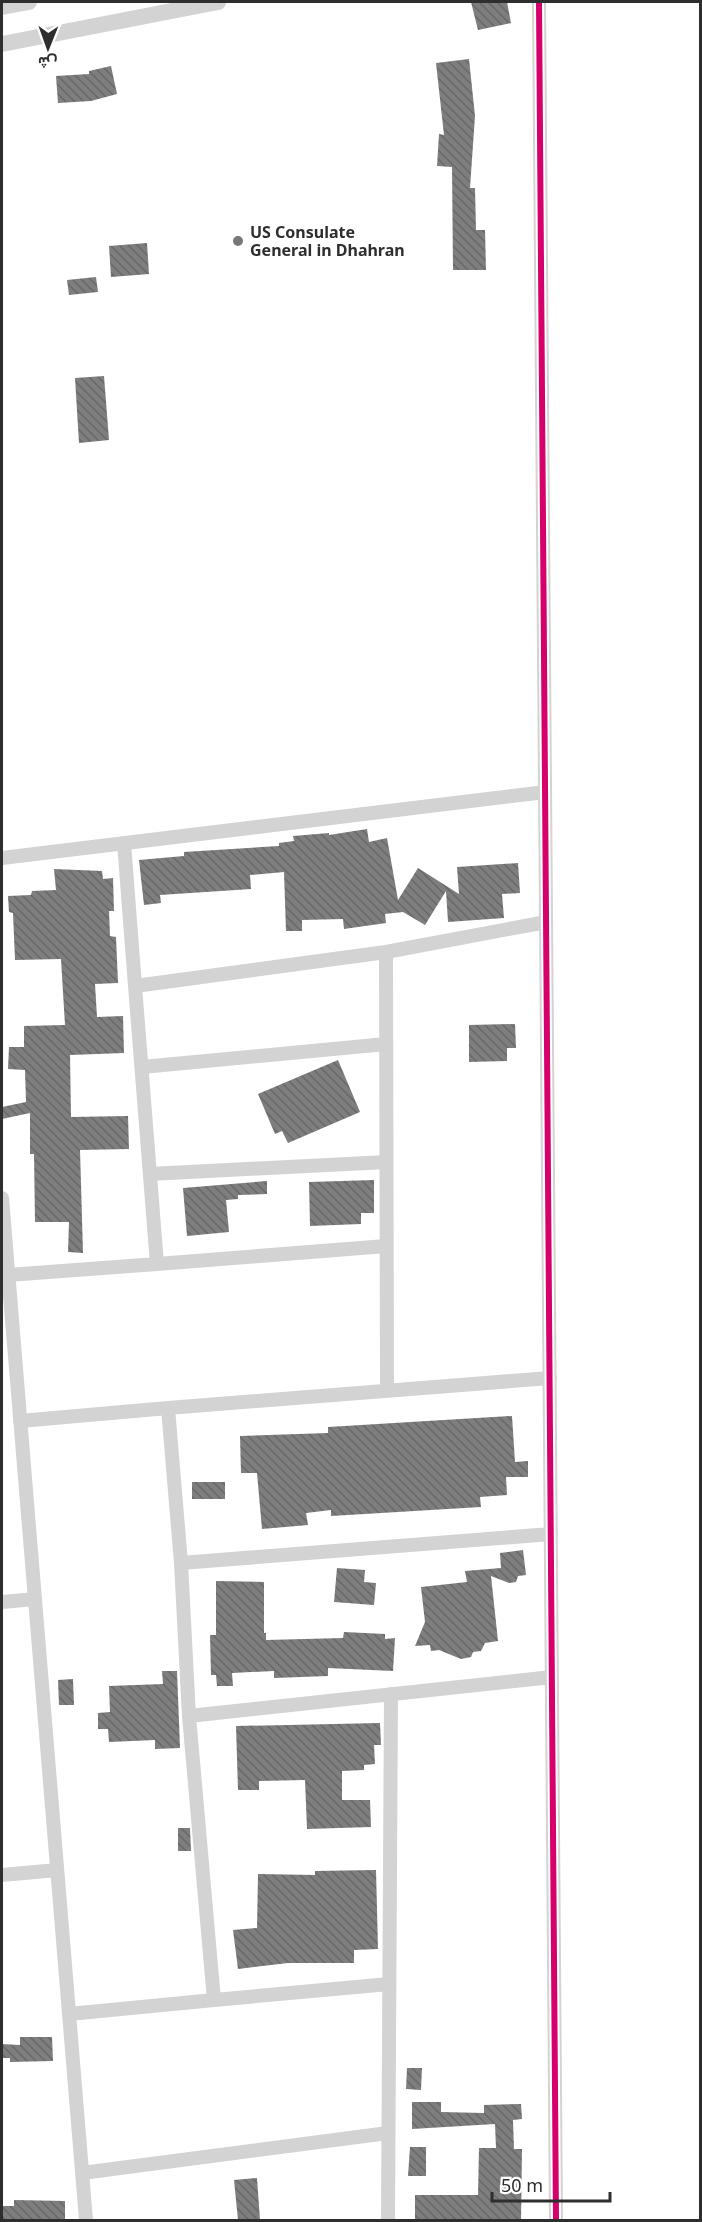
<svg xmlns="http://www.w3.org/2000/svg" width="702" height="2222" viewBox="0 0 702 2222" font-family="'Noto Sans',Vazirmatn,sans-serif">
	<defs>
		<pattern id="building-back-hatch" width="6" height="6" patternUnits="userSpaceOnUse" patternTransform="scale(1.5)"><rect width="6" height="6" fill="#7e7e7e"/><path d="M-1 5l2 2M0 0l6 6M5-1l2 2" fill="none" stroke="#686868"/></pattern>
	</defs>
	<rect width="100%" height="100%" fill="#fff"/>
	<path fill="url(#building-back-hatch)" d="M471,2H507L511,23L478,30Z
		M469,59L475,116L470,188H475L476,230H485L486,270H453L452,167L437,166L439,134L444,135L436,63Z
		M111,66L117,94L91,101L58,103L56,76L89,74V71Z
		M147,243L149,274L111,277L109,246Z
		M96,277L98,292L69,295L67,280Z
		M104,376L109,440L79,443L75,378Z
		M367,829L369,842L387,838L398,900L418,868L459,894L457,867L518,863L520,893L502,894L504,918L448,922L446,891L425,925L403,912L385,914L386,923L344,929L343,919L302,920V931H286L284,872L250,875L251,889L160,895L161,903L144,905L139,860L184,856V852L279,846V843L294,841L293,836L329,833V835Z
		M54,869L102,871L103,879L113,878L114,911H109L110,936L116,937L118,983L95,984L97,1017L123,1016L124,1053L70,1055L71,1117L128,1116L129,1149L80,1150L83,1253L68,1252L69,1222H35L34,1154H30V1113L2,1119V1107L26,1102L25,1070L8,1069L9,1047H24V1026L65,1025L61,959L15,960L13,913L9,912L8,896L31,895L32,891L56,890Z
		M515,1024L516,1048H507V1061L469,1062V1025Z
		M338,1060L360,1112L288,1143L282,1131L275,1134L258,1094Z
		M374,1180V1213H361V1224L310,1226L309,1182Z
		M267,1181V1194L238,1195V1199L226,1200L229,1232L187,1236L183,1188Z
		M512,1416L515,1462L528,1461V1477H506L507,1495L480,1497L481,1507L331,1516V1510L306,1513L308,1525L262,1529L257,1473H241L240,1436L328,1433V1427Z
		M192,1482H225V1499H192Z
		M523,1550L526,1575L518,1576L516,1582L509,1583L491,1576L498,1641L485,1643L481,1651L473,1652L471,1657L461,1659L439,1650L431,1651L430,1645L415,1646L425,1622L421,1587L467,1582L465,1571L501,1568L500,1553Z
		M337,1568L365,1570L364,1582L376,1583L374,1605L334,1602Z
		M216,1581L264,1582V1633H266V1640L343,1638L344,1632L385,1634V1639L395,1638L393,1671L328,1668V1676L274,1678V1671L232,1673L233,1686H217L216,1675H211L210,1635H216Z
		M162,1671H177L180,1748L155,1749V1740L109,1742L108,1729H98V1713L110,1712L109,1686L163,1684Z
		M73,1679L74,1705H59L58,1680Z
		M380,1723L381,1745H374L375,1764L364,1765V1770L342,1771V1800H370L371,1827L307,1829L305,1780L259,1781V1790H238L236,1726Z
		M178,1828H190L191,1851H178Z
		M376,1870L378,1949L354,1950V1963H288L238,1969L233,1930L257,1928L258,1874L315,1875V1871Z
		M20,2037H52L53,2061L10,2062V2058H2V2044L20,2045Z
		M407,2068H422L421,2090L406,2089Z
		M412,2102H441V2112L484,2113V2105L521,2104L522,2119L513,2120L514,2149H522L521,2220H415V2195H478L479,2148H496L495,2124L412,2129Z
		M410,2147H426V2176H408Z
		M257,2178L260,2220H238L234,2180Z
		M14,2200L65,2201V2220H2V2206H14Z"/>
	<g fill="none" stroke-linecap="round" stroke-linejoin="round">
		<path stroke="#d3d3d3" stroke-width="14" d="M539,2L556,2220
			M124,843L135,986
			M2,858L545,792
			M142,1067L386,1044
			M150,1174L386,1162
			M2,1198L86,2220
			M157,1264L386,1246
			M8,1275L157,1264L135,986L386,952
			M387,1391L386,952L546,922
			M20,1421L168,1408
			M181,1563L168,1408L550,1378
			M2,1602L35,1599
			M189,1716L181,1563L551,1534
			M2,1875L57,1870
			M214,2000L389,1984
			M69,2014L214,2000L189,1716L552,1677
			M82,2173L388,2133
			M388,2220L391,1694"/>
		<path stroke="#d3d3d3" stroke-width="16" d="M2,7L29,2
			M2,44L218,2"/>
		<g stroke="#fff" stroke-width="10">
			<path id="cycleway" d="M539,2L556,2220"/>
		</g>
		<use href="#cycleway" stroke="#d6006c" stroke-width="6"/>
	</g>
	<circle fill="#777" stroke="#fff" stroke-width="2" cx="238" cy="241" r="6"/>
	<g text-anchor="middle" stroke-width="6" stroke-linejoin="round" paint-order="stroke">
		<g font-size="16" font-weight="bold" fill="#2e2e2e" stroke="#fff" text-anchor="start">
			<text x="250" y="238">US Consulate<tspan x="250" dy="18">General in Dhahran</tspan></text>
		</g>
	</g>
	<rect width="702" height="2222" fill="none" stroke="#2e2e2e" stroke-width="6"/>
	<g transform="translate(48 48) rotate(181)" stroke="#ffffff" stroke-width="4.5" paint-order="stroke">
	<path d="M0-4.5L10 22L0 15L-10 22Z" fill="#2e2e2e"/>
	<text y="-9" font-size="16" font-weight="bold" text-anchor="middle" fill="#2e2e2e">ش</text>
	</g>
	<path d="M492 2192v9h118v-9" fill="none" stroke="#2e2e2e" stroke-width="3"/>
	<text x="501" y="2192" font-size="18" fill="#2e2e2e" stroke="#ffffff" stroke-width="4.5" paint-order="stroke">50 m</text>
</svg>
